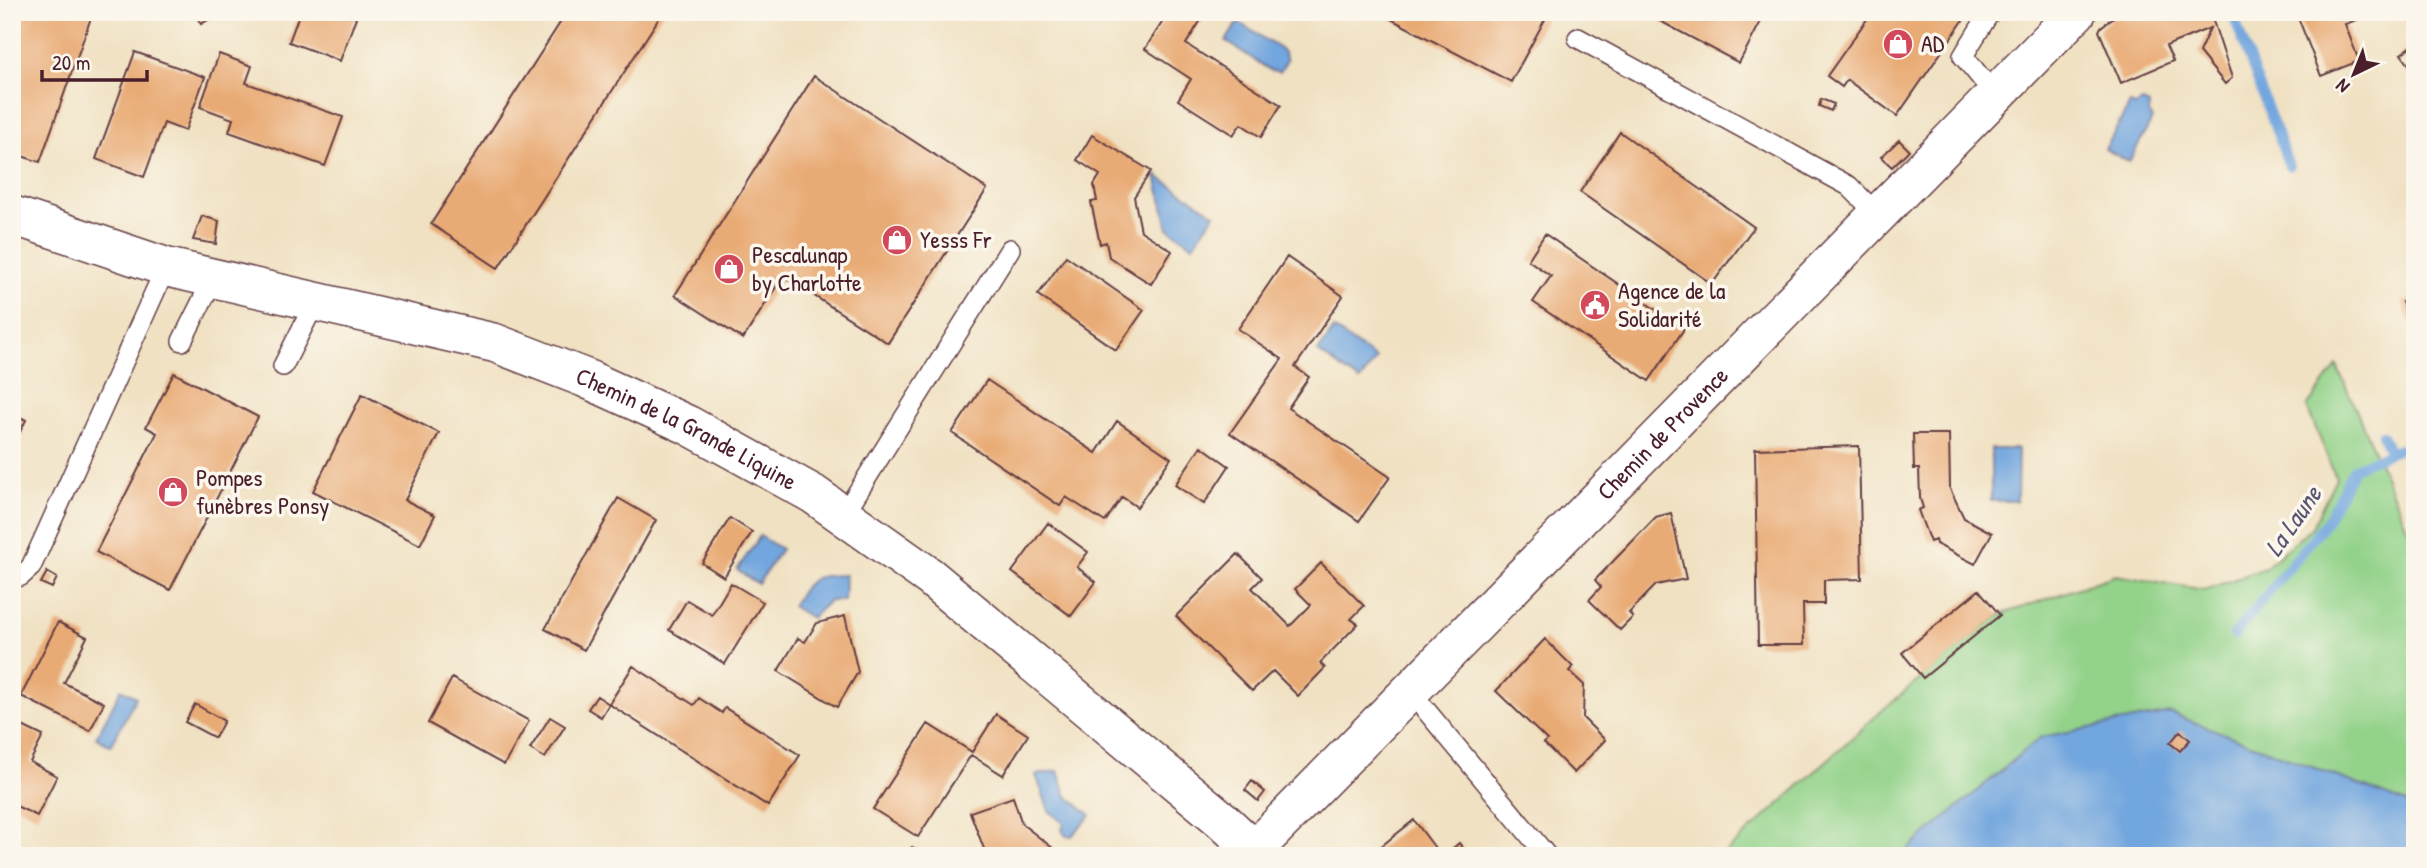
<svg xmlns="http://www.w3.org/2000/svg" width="2427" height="868" viewBox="0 0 2427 868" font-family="'Patrick Hand',sans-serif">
	<rect width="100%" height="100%" fill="#fbf7ec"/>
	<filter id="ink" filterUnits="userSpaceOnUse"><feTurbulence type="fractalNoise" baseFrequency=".0143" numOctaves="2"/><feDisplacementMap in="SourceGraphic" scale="14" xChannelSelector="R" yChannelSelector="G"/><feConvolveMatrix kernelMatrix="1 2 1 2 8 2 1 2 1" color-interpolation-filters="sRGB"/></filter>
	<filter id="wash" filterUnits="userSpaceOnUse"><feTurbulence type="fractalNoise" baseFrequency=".00686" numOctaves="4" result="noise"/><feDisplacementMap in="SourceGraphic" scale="28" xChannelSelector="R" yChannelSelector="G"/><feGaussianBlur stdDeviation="1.57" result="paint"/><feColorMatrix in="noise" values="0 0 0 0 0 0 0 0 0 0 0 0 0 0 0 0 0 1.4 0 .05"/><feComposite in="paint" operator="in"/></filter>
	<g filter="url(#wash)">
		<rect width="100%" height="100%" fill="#f0e1c2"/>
		<path fill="#92d289" stroke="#6e785a" stroke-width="2" d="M2337,366L2415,545V856H1722L1887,706L2000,615L2116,575L2205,590L2265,568L2312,527L2336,478L2307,407Z"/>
		<path fill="#72a6de" stroke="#5e6284" stroke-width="2" d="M1238,22L1283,51L1287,60L1280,72L1270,70L1226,41Z
			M2142,102L2149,105V113L2153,118L2129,162L2105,149L2130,104L2135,106Z
			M1156,175L1215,214L1193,245L1168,228Z
			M1334,329L1376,359L1360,381L1318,352Z
			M1991,449H2018L2017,501H1991Z
			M760,536L781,549L758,584L737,570Z
			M845,575L844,601H829L811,618L792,606C812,576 809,576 845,575Z
			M121,689L136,697L111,746L96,738Z
			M2170,713L2415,806V856H1900L2041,737Z
			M1058,771L1067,796L1091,815L1072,836H1066L1062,830L1064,823L1049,811L1036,775Z"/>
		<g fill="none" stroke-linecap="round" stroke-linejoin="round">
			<path stroke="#72a6de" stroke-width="10" d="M2232,12L2289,166
				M2382,435L2389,451
				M2234,635L2326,522L2354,468L2399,449"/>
		</g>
		<g id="blocks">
			<path fill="#e9ab76" d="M12,12H93L40,162L12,153Z
				M194,12H221L201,24Z
				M300,12H358L340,61L289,42Z
				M567,12H663L498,268L431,224Z
				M1169,12H1206L1186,44L1281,105L1261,137L1241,124L1233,135L1178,100L1191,79L1145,49Z
				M1392,12H1549L1511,82L1389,18Z
				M1643,12H1766L1739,63Z
				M1872,12H1969L1897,116L1847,80L1842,87L1827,76Z
				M2120,12H2210L2232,78L2225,84L2199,52L2210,28L2166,46L2173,61L2121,83L2099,31L2101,27Z
				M2296,12H2354L2357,20L2345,24L2359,61L2321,76Z
				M2415,44V73L2401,54Z
				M135,52L205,77L185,131L164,123L144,177L96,159Z
				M219,54L252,66L246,83L343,117L325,166L229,132L233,119L200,107Z
				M814,76L987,189L888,343L783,276L743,339L675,295Z
				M1821,99L1834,104L1831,111L1819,106Z
				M1620,132L1754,227L1712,284L1580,192Z
				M1092,135L1151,171L1134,197L1141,231L1172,251L1151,284L1109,257L1106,242L1100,244L1091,202L1097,201L1094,185L1100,175L1077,160Z
				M1899,140L1909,150L1892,167L1881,157Z
				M202,216L219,221L216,244L193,240Z
				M1545,234L1684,329L1649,381L1533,302L1551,276L1528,260Z
				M1066,256L1144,310L1116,350L1038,295Z
				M1287,257L1343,296L1295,367L1309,377L1288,408L1390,477L1359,521L1230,433L1282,359L1238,329Z
				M2415,297V334L2402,302Z
				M174,373L258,417L170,590L96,552L157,433L146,427Z
				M987,380L1096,453L1117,421L1171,458L1137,507L1122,497L1105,522L1066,497L1060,506L952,433Z
				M362,394L439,433L405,500L435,515L420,545L313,491Z
				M12,413L26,420L12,448Z
				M1913,434H1949L1950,489L1964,518L1992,533L1975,564L1936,544L1935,540L1930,542L1918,510L1923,508L1920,498L1919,469H1914Z
				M1201,446L1229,466L1204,504L1175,485Z
				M1859,446L1862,579L1824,580V604H1803L1804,645H1758L1755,449Z
				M618,498L656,520L584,650L545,629Z
				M1671,513L1686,579L1656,585L1629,613L1633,617L1620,630L1589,600L1601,587L1595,580L1656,517Z
				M730,518L752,532L724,577L702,563Z
				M1048,523L1088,552L1077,567L1096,582L1071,616L1012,572Z
				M1238,554L1262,578L1252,588L1290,626L1311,605L1295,589L1321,563L1364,606L1351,619L1358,624L1320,663L1325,668L1298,696L1273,671L1252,691L1176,616Z
				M47,572L57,578L52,588L41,583Z
				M731,583L763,602L725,664L669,630L687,600L712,615Z
				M1979,590L2000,615L1923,678L1902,653Z
				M845,616L858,672L837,707L778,671L798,638L805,642L817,623Z
				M58,622L87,637L64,683L104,703L90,731L21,696Z
				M1545,639L1573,667L1569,671L1584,685L1583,718L1605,740L1574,773L1544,743L1547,740L1496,691Z
				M633,666L694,705L699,698L722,713L725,708L800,755L768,806L609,704Z
				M452,678L529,721L504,765L428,723Z
				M597,696L609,704L601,717L588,709Z
				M195,704L224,721L215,738L185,722Z
				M996,714L1028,735L1003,775L971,755L918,837L873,809L928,724L972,752Z
				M550,717L565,726L545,758L530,749Z
				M12,721L43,736L30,762L57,776L37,816L12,804Z
				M2180,731L2190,740L2180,751L2170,743Z
				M1252,781L1265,792L1258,801L1245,790Z
				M1013,797L1022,824L1054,849L1078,856L986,854L970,812Z
				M1414,820L1441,856H1369Z
				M1459,843L1469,856H1444Z
				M912,847L926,856H906Z"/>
		</g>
	</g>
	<g filter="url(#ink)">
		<use href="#blocks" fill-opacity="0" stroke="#633c42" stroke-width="2"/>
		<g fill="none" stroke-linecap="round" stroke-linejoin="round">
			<g stroke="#633c42" stroke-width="22">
				<path id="lane" d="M1990,12L1963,56L1996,96
					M1578,38L1849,186L1879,216
					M182,341L214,277
					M283,366L316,301
					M844,514L1010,249
					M12,572L21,576L31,567L166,267
					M1410,691L1547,856"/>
			</g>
			<g stroke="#633c42" stroke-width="41">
				<g id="street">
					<path id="s1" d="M12,215L166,267L495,343L585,378L688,425L813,494L930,577L1222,820L1254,850"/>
					<path id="s2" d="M1248,856L2077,12"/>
				</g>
			</g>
			<use href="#lane" stroke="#fff" stroke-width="19"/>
			<use href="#street" stroke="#fff" stroke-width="38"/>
		</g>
	</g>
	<defs>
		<g id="shop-disc" transform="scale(1.575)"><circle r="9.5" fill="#d1495b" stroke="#fbf7ec"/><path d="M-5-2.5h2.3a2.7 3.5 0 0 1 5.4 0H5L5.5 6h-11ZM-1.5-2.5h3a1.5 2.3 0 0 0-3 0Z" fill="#fff"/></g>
		<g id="civic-disc" transform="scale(1.575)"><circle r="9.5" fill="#d1495b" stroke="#fbf7ec"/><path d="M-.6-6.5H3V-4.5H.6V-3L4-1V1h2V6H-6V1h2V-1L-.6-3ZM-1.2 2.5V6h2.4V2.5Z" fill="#fff"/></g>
	</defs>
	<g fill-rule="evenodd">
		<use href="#shop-disc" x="1898" y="44"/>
		<use href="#shop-disc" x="897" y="240"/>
		<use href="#shop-disc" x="729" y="269"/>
		<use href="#civic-disc" x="1595" y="305"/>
		<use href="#shop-disc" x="173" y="492"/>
	</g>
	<g text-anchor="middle" stroke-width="7" stroke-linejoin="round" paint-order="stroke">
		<g font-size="24" fill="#4a1f2b" stroke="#fbf7ec" text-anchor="start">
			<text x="1921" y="52">AD</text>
			<text x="920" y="248">Yesss Fr</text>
			<text x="752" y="263">Pescalunap<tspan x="752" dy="28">by Charlotte</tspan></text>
			<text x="1618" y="299">Agence de la<tspan x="1618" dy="28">Solidarité</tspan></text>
			<text x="196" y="486">Pompes<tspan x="196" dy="28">funèbres Ponsy</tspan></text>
		</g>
		<g font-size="24" fill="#4a1f2b" stroke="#fbf7ec">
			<text dy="8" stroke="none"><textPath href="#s1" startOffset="710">Chemin de la Grande Liquine</textPath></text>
			<text dy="8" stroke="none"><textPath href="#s2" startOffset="592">Chemin de Provence</textPath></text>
		</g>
		<g font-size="26" font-style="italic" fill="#5a5573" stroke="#fbf7ec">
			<text transform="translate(2293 521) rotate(-55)" y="9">La Laune</text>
		</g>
	</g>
	<rect width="2427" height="868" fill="none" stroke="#fbf7ec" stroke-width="42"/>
	<g transform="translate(2354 74) rotate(223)" stroke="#fbf7ec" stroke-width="5" paint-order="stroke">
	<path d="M0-5L12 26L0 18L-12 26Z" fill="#4a1f2b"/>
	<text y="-10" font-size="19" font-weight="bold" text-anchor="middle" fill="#4a1f2b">N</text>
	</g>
	<path d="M42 70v10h105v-10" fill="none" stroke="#4a1f2b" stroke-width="3.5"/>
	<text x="52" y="70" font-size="21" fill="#4a1f2b" stroke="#fbf7ec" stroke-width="5" paint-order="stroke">20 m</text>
</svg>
